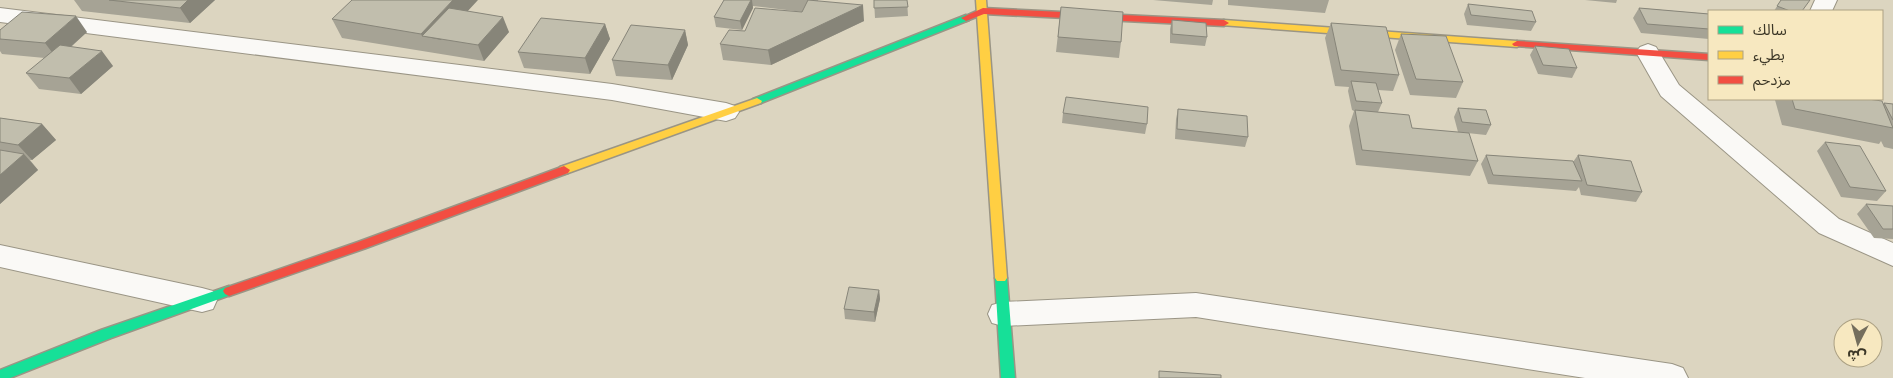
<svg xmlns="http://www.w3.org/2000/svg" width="1893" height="378" viewBox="0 0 1893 378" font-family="Cabin,'Noto Sans Arabic',sans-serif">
	<rect width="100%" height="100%" fill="#dcd5c0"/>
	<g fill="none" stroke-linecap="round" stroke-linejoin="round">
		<g stroke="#9a9585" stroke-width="2">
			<path id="street" d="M1815,0H1837L1832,11H1810Z
				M0,8L612,84L726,103L735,106L739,112L735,118L726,121L612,100L0,22Z
				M1648,44L1656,47L1679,85L1839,219L1893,243V266L1819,233L1661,96L1636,52L1640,47Z
				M0,245L202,288L213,291L217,300L213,309L202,312L0,267Z
				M1196,293L1672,364L1683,368L1688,378H1585L1196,317L1003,326L992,323L988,314L992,305L1003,302Z"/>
		</g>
		<g stroke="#9a9585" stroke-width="3">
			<path id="fast" d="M966,15L971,18L969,20L761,103L757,104L752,101L753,99Z
				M1001,273L1005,275L1007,278L1015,378H1001L995,278L997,275Z
				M229,286L233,288L235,291L233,294L111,338L10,378H0V370L101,330Z"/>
		</g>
		<g stroke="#9a9585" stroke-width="3">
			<path id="slow" d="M976,0H986L1007,278L1005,281H997L995,278Z
				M1224,20L1517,41L1522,44L1517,47L1221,25V21Z
				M757,98L762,101L761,103L568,173L564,174L558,170L560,167Z"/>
		</g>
		<g stroke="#9a9585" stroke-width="3">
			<path id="jam" d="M983,8L1224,20L1229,23L1224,26L984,14L966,21L961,18Z
				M1517,41L1709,54V60L1514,46L1512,44Z
				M564,166L570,170L568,173L366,248L229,296L225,294L223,291L225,288L358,242Z"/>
		</g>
		<use href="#street" fill="#faf9f6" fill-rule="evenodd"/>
		<use href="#fast" fill="#16e098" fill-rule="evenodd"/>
		<use href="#slow" fill="#ffcf43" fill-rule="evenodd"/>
		<use href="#jam" fill="#f24e42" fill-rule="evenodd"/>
	</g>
	<path fill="#a6a395" d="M74,0H215L190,23L82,11Z
		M720,0H818V1L864,21L771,65L723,60L720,44L745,31L803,12L753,6V8L742,30L716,27L714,17L724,0Z
		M874,0H907L908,16L875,18Z
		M1153,0H1213L1212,5Z
		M1228,0H1329L1325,13L1228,5Z
		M1585,0H1617L1616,3Z
		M1781,0L1802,11H1774Z
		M1468,4L1536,22L1531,31L1467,25L1464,14Z
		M1061,7L1121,42L1119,58L1056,52Z
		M1639,8L1709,14V39L1641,33L1633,18Z
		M468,11L509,32L484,61L342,38L332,19Z
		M1172,20L1207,37L1205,46L1170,43V29Z
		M1331,23L1399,75L1393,91L1378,90L1382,103L1378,112L1478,161L1470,176L1356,165L1349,126L1354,111L1352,110L1348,91L1349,87L1335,86L1325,38Z
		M605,24L610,39L590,74L524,68L518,52Z
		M0,30L87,32L71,47L113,66L81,94L39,89L26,73L45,58L2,54L0,51Z
		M685,30L688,45L672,80L616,76L612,60Z
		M1401,34L1463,82L1456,98L1410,95L1395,50Z
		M1535,46L1577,68L1572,78L1538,74L1530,55Z
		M1775,99H1868L1883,104L1884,103L1893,104V149L1884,147L1881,141L1879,144L1782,125L1775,100Z
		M1458,108L1491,125L1486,135L1458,132L1454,117Z
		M1178,109L1248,137L1245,147L1175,139L1176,119Z
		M1063,113L1147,124L1145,134L1062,123Z
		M0,118L42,124L56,140L32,160H30L38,170L0,204Z
		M1825,142L1886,191L1877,201L1841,197L1817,151Z
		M1486,155L1573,162L1578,155L1642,192L1636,202L1581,195L1579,187L1576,191L1488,184L1481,164Z
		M1866,204L1893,206V239L1874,238L1857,214Z
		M879,290L880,299L875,322L845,319L844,309Z"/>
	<path fill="#878579" d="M188,0H215L190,23L180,8Z
		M453,0H478L441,40L422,36L421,34Z
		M751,0H752L753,8L742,30L740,21Z
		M863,5L864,21L771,65L768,50Z
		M76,16L87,32L57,59L45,43Z
		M503,17L509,32L484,61L478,45Z
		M605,24L610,39L590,74L585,58Z
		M685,30L688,45L672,80L668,65Z
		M102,51L113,66L81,94L69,78Z
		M42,124L56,140L32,160L18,145Z
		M24,154L38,170L0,204V175Z
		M879,290L880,299L875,322L874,312Z"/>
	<path fill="#c1bead" stroke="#878579" d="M109,0H188L180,8Z
		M352,0H453L421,34L332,19Z
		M724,0H751L740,21L714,17Z
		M808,0L863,5L768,50L720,44L729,30L745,31L755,8L802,12Z
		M874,0H907L908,7L874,8Z
		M1781,0H1810L1802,11H1790L1777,6Z
		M1468,4L1532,11L1536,22L1471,15Z
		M1061,7L1123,12L1121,42L1058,37Z
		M449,8L503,17L478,45L422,36Z
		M1639,8L1709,14V29L1647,24Z
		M22,12L76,16L45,43L0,39V30Z
		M541,18L605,24L585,58L518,52Z
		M1172,20L1206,23L1207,37L1172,34Z
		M1331,23L1386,27L1399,75L1341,70Z
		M631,25L685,30L668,65L612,60Z
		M1401,34L1446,36L1463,82L1416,79Z
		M60,45L102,51L69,78L26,73Z
		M1535,46L1569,49L1577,68L1543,65Z
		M1351,81L1376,83L1382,103L1356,101Z
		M1066,97L1148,107L1147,124L1063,113Z
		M1792,99H1868L1882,101L1893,128L1795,109Z
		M1884,103L1893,104V120Z
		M1458,108L1486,110L1491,125L1462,122Z
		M1178,109L1247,116L1248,137L1177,129Z
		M1355,110L1409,115L1412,128L1469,133L1478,161L1362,150Z
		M0,118L42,124L18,145L0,142Z
		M1825,142L1860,146L1886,191L1850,187Z
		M0,150L24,154L0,175Z
		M1486,155L1573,161L1582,181L1493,175Z
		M1578,155L1631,161L1642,192L1587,185Z
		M1866,204L1893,206V229H1883Z
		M849,287L879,290L874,312L844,309Z
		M1159,371L1221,375V378H1159Z"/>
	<rect x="1708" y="10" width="175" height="90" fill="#f7e8c0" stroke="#aca183"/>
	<rect x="1718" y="26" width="25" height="8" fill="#16e098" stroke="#aca183"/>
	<text x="1753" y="35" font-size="15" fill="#3c3727">سالك</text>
	<rect x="1718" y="51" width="25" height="8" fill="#ffcf43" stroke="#aca183"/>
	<text x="1753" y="60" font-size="15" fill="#3c3727">بطيء</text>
	<rect x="1718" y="76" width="25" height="8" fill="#f24e42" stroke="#aca183"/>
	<text x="1753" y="85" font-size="15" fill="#3c3727">مزدحم</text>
	<g transform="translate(1858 343) rotate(186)"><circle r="24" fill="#f7e8c0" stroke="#aca183"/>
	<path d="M0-4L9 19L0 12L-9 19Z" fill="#746e5d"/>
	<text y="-8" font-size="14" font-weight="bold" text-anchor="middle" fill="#3c3727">ش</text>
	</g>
</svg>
